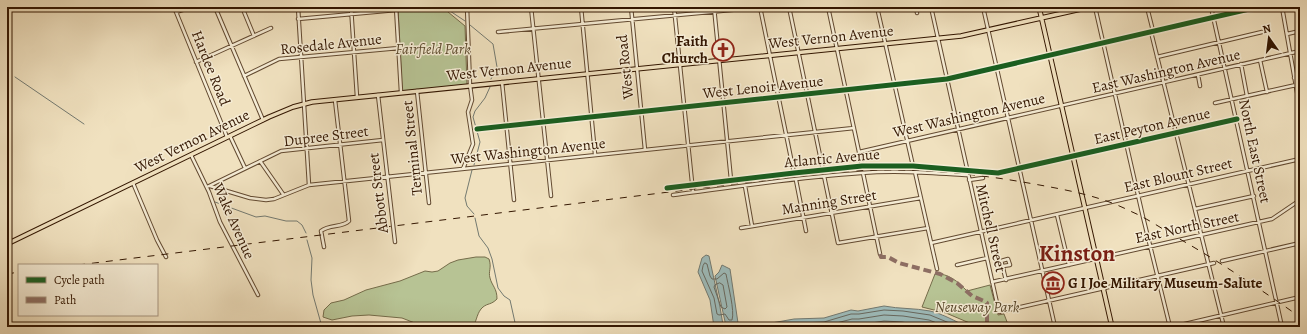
<svg xmlns="http://www.w3.org/2000/svg" width="1307" height="334" viewBox="0 0 1307 334" font-family="Alegreya,serif">
	<rect width="100%" height="100%" fill="#f0e1bf"/>
	<filter id="stains"><feTurbulence type="fractalNoise" baseFrequency=".005" numOctaves="4"/><feColorMatrix values="0 0 0 0 .2 0 0 0 0 .09 0 0 0 0 .02 0 0 0 .5 -.17"/></filter>
	<radialGradient id="worn" r=".72"><stop offset=".6" stop-color="#630" stop-opacity="0"/><stop offset="1" stop-color="#630" stop-opacity=".3"/></radialGradient>
	<path fill="#b7c394" stroke="#756c4a" d="M398,7H442L465,26L467,86L402,92Z
		M476,257H485L489,259C492,268 488,271 490,278C492,286 497,288 497,299C491,305 488,303 483,307C477,312 477,320 473,327H425L402,318L369,315L352,316L332,320L323,317L324,310L331,303L344,300L366,290L400,281L425,271L432,272L438,271L450,263L458,260Z
		M935,274C949,273 958,282 967,291L990,285L998,315L1004,314L1009,327H979L946,313L922,307Z"/>
	<path fill="#9dbbba" stroke="#737970" d="M706,255L709,256L720,307L723,325L726,327H714L710,300L698,272L702,258Z
		M722,265L730,269L738,323L726,326L715,276L719,272Z
		M884,306C899,309 915,308 930,311C943,314 955,321 967,327H749L794,319L824,318L851,310L858,311Z"/>
	<g fill="none" stroke-linecap="round" stroke-linejoin="round">
		<path stroke="#68685e" stroke-width="1" d="M705,263L707,264L710,276L712,279H717L724,273L726,274C728,285 735,311 732,320H729L725,314L719,315L717,314L714,298L702,271L703,266Z
			M720,283L723,285L727,307L725,309L721,307L714,287L715,285Z
			M769,327L801,323L824,322L851,314H859L884,310L903,311L930,315L959,327
			M821,327L852,319H859L884,315L903,316L929,320L947,327
			M847,327L884,321L902,322L931,327"/>
		<path stroke="#737970" stroke-width="1" d="M444,7L465,21
			M470,25L493,44L497,67L491,79
			M15,77L84,124
			M474,165L480,142L473,117L475,111L485,98L490,87
			M472,170L465,198L467,206L474,214
			M215,202L256,217L265,216L286,221H297L302,225L306,233
			M475,218L479,236L488,248L492,259L498,288L504,296L510,300L516,327
			M307,240L312,258L311,280L313,295L322,327"/>
		<g stroke="#624930" stroke-width="4.5">
			<path id="minor" d="M174,7L227,137
				M215,7L263,120
				M242,7L254,36
				M298,7L309,185
				M351,7L357,97
				M396,7L401,92
				M531,7L551,196
				M581,7L595,154
				M631,7L645,150
				M674,7L693,192
				M714,7L731,180
				M760,7L794,173
				M789,7L823,170
				M828,7L862,166
				M877,7L913,166
				M916,7L917,13
				M931,7L999,312L1214,263
				M983,7L1055,327
				M1095,7L1143,217L1170,327
				M1147,7L1153,31
				M1211,7L1282,327
				M1282,7L1300,109
				M176,12L192,7
				M298,19L396,10
				M498,32L763,7
				M1151,32L1224,327
				M1287,34L1300,31
				M1157,57L1262,32
				M1260,60L1267,92
				M196,62L271,28
				M1241,64L1247,96
				M1198,75L1200,86
				M244,76L279,59L399,48
				M1294,78L1300,77
				M502,82L514,200
				M417,91L429,203
				M378,95L395,242
				M1215,103L1296,85
				M477,129L947,79L1258,7
				M230,136L245,168
				M859,152L1300,51
				M191,155L209,192L220,222L258,295
				M260,161L283,194
				M463,169L473,144L468,112L472,100L470,85L467,7
				M915,172L937,269
				M863,173L880,254
				M824,176L838,243L928,228
				M796,180L806,231
				M969,180L983,178
				M133,183L157,240L166,257
				M210,186L250,198L266,200L274,199L309,185L854,128
				M745,186L752,226
				M207,187L281,151L383,140
				M667,188L794,173L862,166H913L998,173L1237,119
				M673,195C736,187 798,177 861,173C897,170 933,173 968,175
				M1195,209L1254,196
				M1057,215L1069,265
				M741,228L921,198
				M931,243L1300,159
				M324,247L321,231C330,224 342,228 349,221L335,100
				M1222,261L1300,243
				M957,265L987,258
				M1003,266L1010,265L1008,259L1001,261C1003,267 1004,273 1006,280
				M992,282L1272,219L1300,200
				M1172,327L1300,297"/>
		</g>
		<g stroke="#331601" stroke-width="5.5">
			<path id="major" d="M1039,7L1112,327
				M7,244L269,117L293,107L312,102L961,36L1090,7"/>
		</g>
		<use href="#minor" stroke="#f5ecd5" stroke-width="2.5"/>
		<use href="#major" stroke="#f0e1bf" stroke-width="3.5"/>
		<path stroke="#331601" stroke-width="1" stroke-dasharray="7 7" stroke-linecap="butt" d="M78,265L823,173C896,166 962,171 1034,184C1067,190 1101,196 1130,211C1147,218 1162,229 1178,238C1220,262 1260,289 1300,317
			M7,274L19,272"/>
		<path stroke="#8d6e63" stroke-width="4" stroke-dasharray="8 4" stroke-linecap="butt" d="M880,254L881,257H888L899,263L940,274L957,283L972,296L984,301L987,303V322L991,327"/>
		<g stroke="#f5ecd5" stroke-width="8">
			<path id="cycleway" d="M477,129L947,79L1258,7
				M667,188L794,173L862,166H913L998,173L1237,119"/>
		</g>
		<use href="#cycleway" stroke="#1b5e20" stroke-width="5"/>
	</g>
	<defs>
		<g id="church-ring" transform="scale(1.15)"><circle r="9.5" fill="#f5ecd5" stroke="#8f2418" stroke-width="1.5"/><path d="M-1.2-6h2.4v3.5h3.3v2.4h-3.3V6h-2.4V-.1h-3.3v-2.4h3.3Z" fill="#8f2418"/></g>
		<g id="museum-ring" transform="scale(1.15)"><circle r="9.5" fill="#f5ecd5" stroke="#8f2418" stroke-width="1.5"/><path d="M0-6L6-3V-2H-6V-3ZM-5-1h2V3h-2ZM-1-1h2V3h-2ZM3-1h2V3H3ZM-6 4H6V6H-6Z" fill="#8f2418"/></g>
	</defs>
	<g fill-rule="evenodd">
		<use href="#church-ring" x="723" y="50"/>
		<use href="#museum-ring" x="1053" y="283"/>
	</g>
	<g text-anchor="middle" stroke-width="3" stroke-linejoin="round" paint-order="stroke">
		<g font-size="15" fill="#331601" stroke="#f5ecd5">
			<text transform="translate(831 37) rotate(-6)" y="5">West Vernon Avenue</text>
			<text transform="translate(331 44) rotate(-6)" y="5">Rosedale Avenue</text>
			<text transform="translate(625 67) rotate(-96)" y="5">West Road</text>
			<text transform="translate(211 68) rotate(68)" y="5">Hardee Road</text>
			<text transform="translate(509 69) rotate(-6)" y="5">West Vernon Avenue</text>
			<text transform="translate(1166 71) rotate(-13)" y="5">East Washington Avenue</text>
			<text transform="translate(763 87) rotate(-6)" y="5">West Lenoir Avenue</text>
			<text transform="translate(969 115) rotate(-13)" y="5">West Washington Avenue</text>
			<text transform="translate(1152 126) rotate(-13)" y="5">East Peyton Avenue</text>
			<text transform="translate(326 136) rotate(-7)" y="5">Dupree Street</text>
			<text transform="translate(192 141) rotate(-26)" y="5">West Vernon Avenue</text>
			<text transform="translate(412 148) rotate(-96)" y="5">Terminal Street</text>
			<text transform="translate(528 151) rotate(-6)" y="5">West Washington Avenue</text>
			<text transform="translate(1255 151) rotate(78)" y="5">North East Street</text>
			<text transform="translate(832 158) rotate(-5)" y="5">Atlantic Avenue</text>
			<text transform="translate(1178 175) rotate(-13)" y="5">East Blount Street</text>
			<text transform="translate(378 193) rotate(-97)" y="5">Abbott Street</text>
			<text transform="translate(829 202) rotate(-9)" y="5">Manning Street</text>
			<text transform="translate(234 221) rotate(66)" y="5">Wake Avenue</text>
			<text transform="translate(1187 227) rotate(-12)" y="5">East North Street</text>
			<text transform="translate(991 228) rotate(77)" y="5">Mitchell Street</text>
		</g>
		<g font-size="15" font-weight="bold" fill="#331601" stroke="#f5ecd5" text-anchor="end">
			<text x="708" y="46">Faith<tspan x="708" dy="17">Church</tspan></text>
			<text x="1068" y="288" text-anchor="start">G I Joe Military Museum-Salute</text>
		</g>
		<g font-size="15" font-style="italic" fill="#5b4a2d" stroke="#f5ecd5">
			<text x="433" y="54">Fairfield Park</text>
			<text x="977" y="312">Neuseway Park</text>
		</g>
		<g font-size="23" font-weight="bold" fill="#7a1f14" stroke="#f5ecd5">
			<text x="1077" y="261">Kinston</text>
		</g>
	</g>
	<rect width="1307" height="334" fill="none" stroke="#f0e1bf" stroke-width="24"/>
	<rect x="8" y="8" width="1291" height="318" fill="none" stroke="#331601" stroke-width="2"/>
	<rect x="12" y="12" width="1283" height="310" fill="none" stroke="#331601"/>
	<rect x="18" y="264" width="140" height="52" fill="#f5ecd5" stroke="#a79680"/>
	<rect x="26" y="277" width="20" height="6" fill="#1b5e20" stroke="#a79680"/>
	<text x="54" y="284" font-size="12" fill="#331601">Cycle path</text>
	<rect x="26" y="297" width="20" height="6" fill="#8d6e63" stroke="#a79680"/>
	<text x="54" y="304" font-size="12" fill="#331601">Path</text>
	<g transform="translate(1269 38) rotate(346)" stroke="#f5ecd5" stroke-width="3" paint-order="stroke">
	<path d="M0-3L7 15L0 10L-7 15Z" fill="#331601"/>
	<text y="-6" font-size="11" font-weight="bold" text-anchor="middle" fill="#331601">N</text>
	</g>
	<rect width="100%" height="100%" filter="url(#stains)"/>
	<rect width="100%" height="100%" fill="url(#worn)"/>
</svg>
